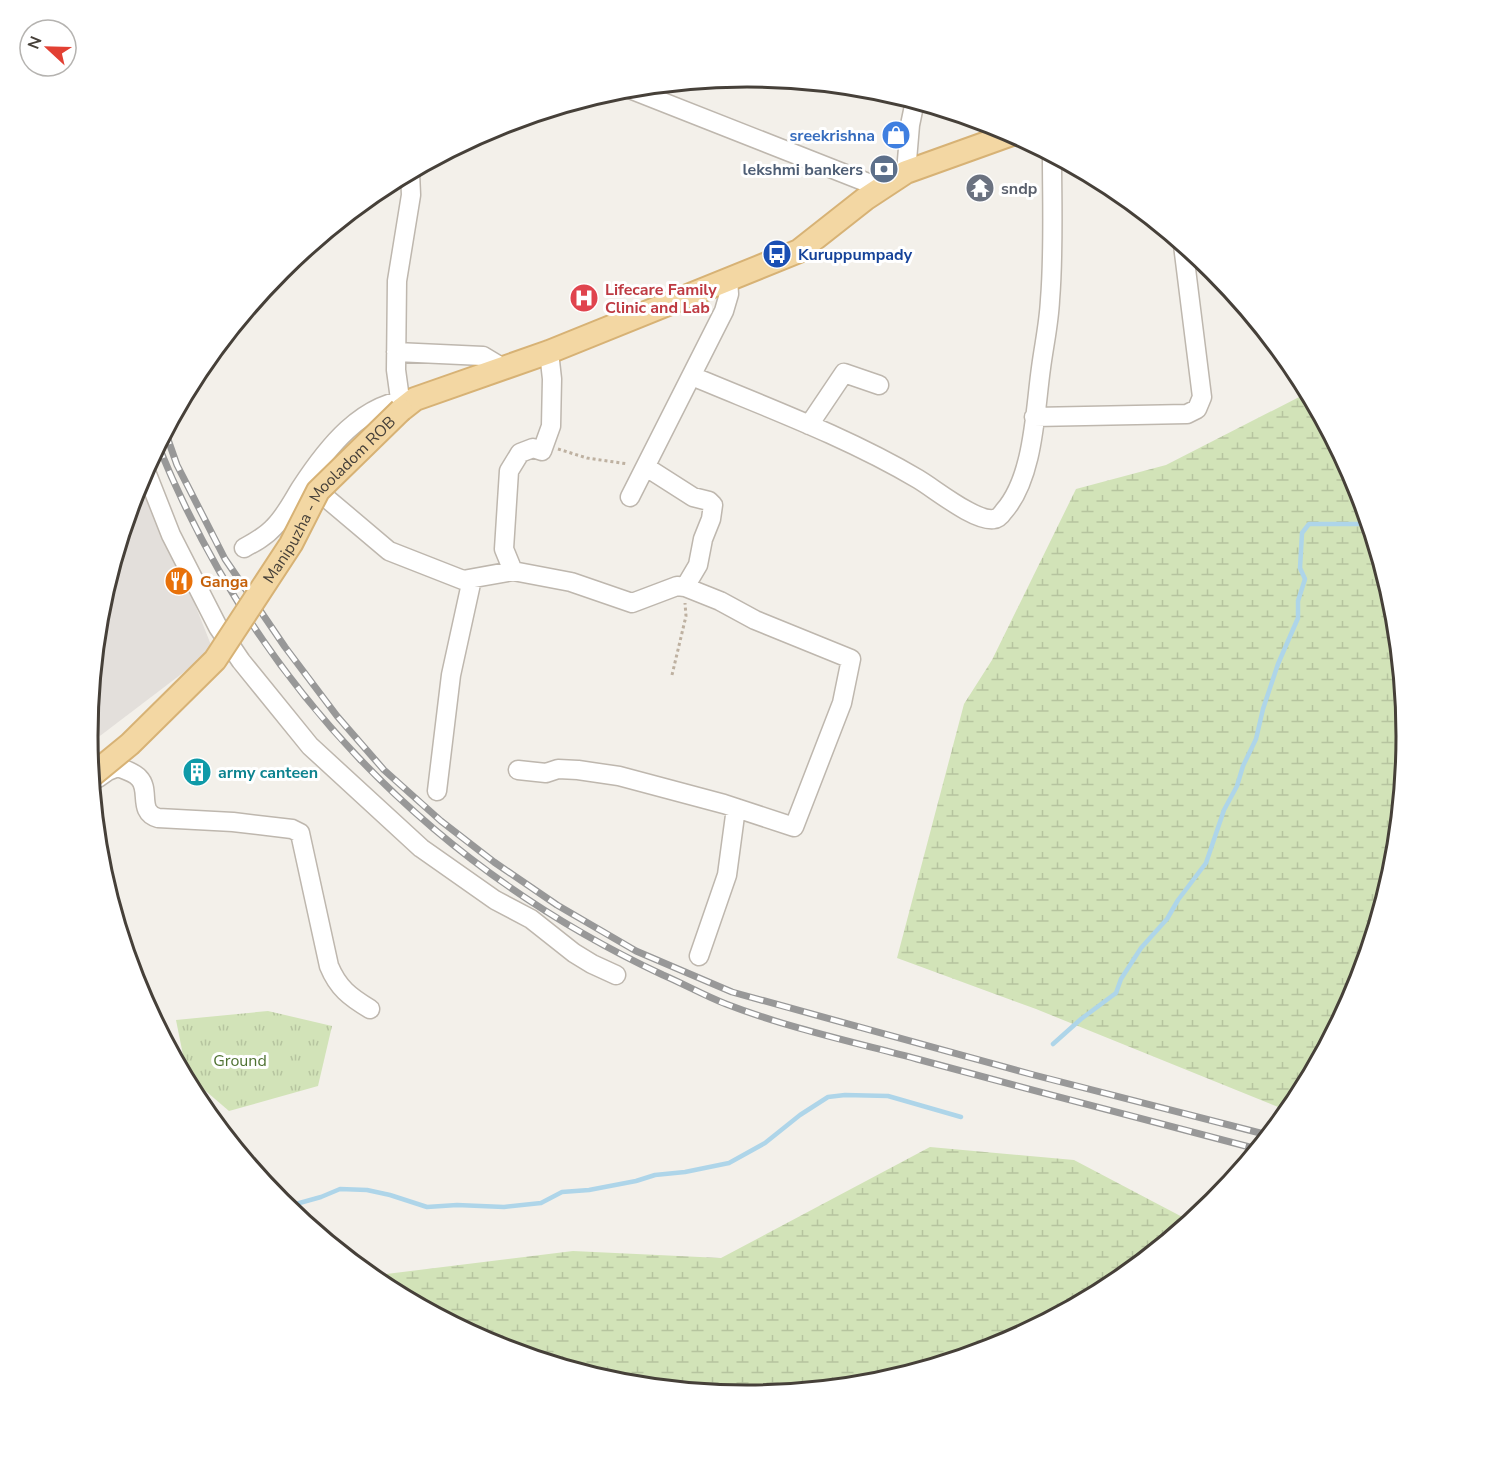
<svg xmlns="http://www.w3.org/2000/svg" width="1493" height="1472" viewBox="0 0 1493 1472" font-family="'Nunito Sans',sans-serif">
	<defs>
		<pattern id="grass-tufts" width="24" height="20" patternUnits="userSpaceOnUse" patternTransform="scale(1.5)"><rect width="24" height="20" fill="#d2e3b8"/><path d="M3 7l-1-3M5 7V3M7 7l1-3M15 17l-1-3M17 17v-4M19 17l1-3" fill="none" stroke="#b6c49f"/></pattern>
		<pattern id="wetland-marsh" width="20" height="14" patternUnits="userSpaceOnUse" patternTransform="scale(1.5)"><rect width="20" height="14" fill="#d2e3b8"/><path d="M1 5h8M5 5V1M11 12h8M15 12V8" fill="none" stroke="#b6c49f"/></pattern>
	</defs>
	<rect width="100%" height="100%" fill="#f3f0ea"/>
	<path fill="#e3dfdb" d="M143,473L213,650L88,745L87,736L100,607L137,483Z"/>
	<path fill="url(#grass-tufts)" d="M268,1011L332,1026L318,1086L229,1111L187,1075L176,1020Z"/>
	<path fill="url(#wetland-marsh)" d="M1307,393L1356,484L1393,608L1406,736L1393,865L1356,989L1295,1103L1288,1111L1036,1009L897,958L964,704L992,660L1076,489L1166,465Z
		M930,1147L1074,1160L1190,1221L1113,1285L999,1345L875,1383L746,1395L617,1383L494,1345L380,1284L370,1276L573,1251L721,1258Z"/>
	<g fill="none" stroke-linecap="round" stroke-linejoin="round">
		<path stroke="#aed5e9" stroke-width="4.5" d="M1053,1044L1081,1019L1116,993L1121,979L1141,948L1167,919L1178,900L1206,863L1224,810L1237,786L1243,766L1256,739L1263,709L1278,664L1298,618V601L1305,579L1300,568L1302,533L1309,524H1368
			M285,1207L321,1197L340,1189L367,1190L390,1195L427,1207L457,1205L504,1207L541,1203L562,1192L589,1190L636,1181L655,1175L685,1172L729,1163L765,1143L800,1115L828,1097L845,1095L888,1096L961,1117"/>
		<g stroke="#beb7ae" stroke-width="21">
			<path id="minor" d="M627,88L881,188
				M906,172L910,125L915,101
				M396,352L483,356L503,368
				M549,352L552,379L551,426L542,451L533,448L520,453L509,471L504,549L513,571L571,582L632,603L677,586L685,587
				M692,376C768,408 847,437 918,479C935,489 975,522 994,519C998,519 1002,514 1004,511C1034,477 1035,410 1041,368C1044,345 1049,323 1050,300C1054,252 1052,203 1052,155
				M400,399L396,370L397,281L411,195L410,172
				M1034,417L1187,414L1197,409L1202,397L1183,245
				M809,425L844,373L879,385
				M145,469L171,535L218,627L241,661L310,746L421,848L495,900L531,919L574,953L592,964L616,975
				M318,491L389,551L463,580L513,571
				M630,497L724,311L729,294L728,279
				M244,548C255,542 266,536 274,527C285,516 292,502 300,489C326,449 362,401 415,399
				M518,770L546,773L558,769L578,770L619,776L724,804L794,827L842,703L851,659L755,620L720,601L685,587L698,565L703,539L711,519L713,505L709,501L693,497L646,467
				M98,778L108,771L118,767C125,770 134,772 139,778C151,790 137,812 158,818L233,822L292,829L300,833L329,966C338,988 350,997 370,1009
				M437,791L451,675L472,579
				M699,956L727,875L736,808"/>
		</g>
		<g stroke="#d7b275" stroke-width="26">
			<path id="major" d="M401,410L415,399L549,352L799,251L865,199L906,172L1012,134"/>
		</g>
		<path stroke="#beb1a1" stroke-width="3" stroke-dasharray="3 3" stroke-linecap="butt" d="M558,449L587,458L628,464
			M672,675L686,616L685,603"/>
		<use href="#minor" stroke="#fff" stroke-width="18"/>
		<use href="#major" stroke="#f3d7a3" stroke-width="22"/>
		<g stroke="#989898" stroke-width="7">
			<path id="rail" d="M165,431L177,465L225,559L285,647L337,716L384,770L441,821L494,862L557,905L636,951L732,992L1034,1075L1268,1135
				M158,445C255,684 430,866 663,975C684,984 705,996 726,1004C788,1028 853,1042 917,1059C1030,1090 1144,1119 1257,1149"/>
		</g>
		<use href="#rail" stroke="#fff" stroke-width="4.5" stroke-dasharray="14" stroke-linecap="butt"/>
		<g stroke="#d7b275" stroke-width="26" stroke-linecap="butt">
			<g id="major-bridge">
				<path id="s1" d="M91,776L130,744L215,660L291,544L318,491L401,410"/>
			</g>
		</g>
		<use href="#major-bridge" stroke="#f3d7a3" stroke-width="22"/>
	</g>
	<defs>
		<g id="shop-disc" transform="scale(1.5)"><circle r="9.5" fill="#3f7fe0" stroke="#fff"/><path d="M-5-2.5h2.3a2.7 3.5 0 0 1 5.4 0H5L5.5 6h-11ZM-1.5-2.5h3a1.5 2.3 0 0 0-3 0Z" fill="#fff"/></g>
		<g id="bank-disc" transform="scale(1.5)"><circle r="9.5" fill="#5c6f8a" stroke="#fff"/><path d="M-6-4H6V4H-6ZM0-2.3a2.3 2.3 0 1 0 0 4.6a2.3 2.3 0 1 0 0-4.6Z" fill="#fff"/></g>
		<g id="temple-disc" transform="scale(1.5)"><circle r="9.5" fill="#6b7280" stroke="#fff"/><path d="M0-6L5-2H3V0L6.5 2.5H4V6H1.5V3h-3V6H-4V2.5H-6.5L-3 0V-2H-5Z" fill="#fff"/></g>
		<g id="bus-disc" transform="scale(1.5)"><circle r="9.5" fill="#1a4fb4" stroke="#fff"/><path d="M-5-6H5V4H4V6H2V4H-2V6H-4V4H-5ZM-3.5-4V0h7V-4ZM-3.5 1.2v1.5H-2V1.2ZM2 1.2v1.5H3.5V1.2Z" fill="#fff"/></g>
		<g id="hospital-disc" transform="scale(1.5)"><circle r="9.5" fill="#e0444e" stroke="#fff"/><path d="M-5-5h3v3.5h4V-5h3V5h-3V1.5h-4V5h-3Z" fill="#fff"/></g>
		<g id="restaurant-disc" transform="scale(1.5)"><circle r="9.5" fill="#e8710a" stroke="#fff"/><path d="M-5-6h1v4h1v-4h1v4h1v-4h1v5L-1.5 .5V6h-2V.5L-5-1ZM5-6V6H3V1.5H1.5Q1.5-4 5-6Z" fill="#fff"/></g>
		<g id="building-disc" transform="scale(1.5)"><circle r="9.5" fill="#0f9aa8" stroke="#fff"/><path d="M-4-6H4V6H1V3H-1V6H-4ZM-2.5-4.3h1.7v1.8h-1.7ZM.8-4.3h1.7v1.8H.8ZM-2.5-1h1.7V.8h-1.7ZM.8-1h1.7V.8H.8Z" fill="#fff"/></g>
	</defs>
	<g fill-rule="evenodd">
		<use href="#shop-disc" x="896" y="135"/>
		<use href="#bank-disc" x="884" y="169"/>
		<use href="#temple-disc" x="980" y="188"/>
		<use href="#bus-disc" x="777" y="254"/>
		<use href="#hospital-disc" x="584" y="298"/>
		<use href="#restaurant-disc" x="179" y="581"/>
		<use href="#building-disc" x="197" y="772"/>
	</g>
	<g text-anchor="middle" stroke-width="6" stroke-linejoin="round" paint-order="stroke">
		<g font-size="16" font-weight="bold" fill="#366cbe" stroke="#fff" text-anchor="end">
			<text x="875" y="141">sreekrishna</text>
		</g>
		<g font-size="16" font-weight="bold" fill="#4e5e75" stroke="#fff" text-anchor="end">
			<text x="863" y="175">lekshmi bankers</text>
		</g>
		<g font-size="16" font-weight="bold" fill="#5b616d" stroke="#fff" text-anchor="start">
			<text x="1001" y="194">sndp</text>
		</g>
		<g font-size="16" font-weight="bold" fill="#164399" stroke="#fff" text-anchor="start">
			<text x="798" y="260">Kuruppumpady</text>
		</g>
		<g font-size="16" font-weight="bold" fill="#be3a42" stroke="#fff" text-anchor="start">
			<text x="605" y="295">Lifecare Family<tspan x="605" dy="18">Clinic and Lab</tspan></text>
		</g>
		<g font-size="16" fill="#464039" stroke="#fff">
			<text dy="6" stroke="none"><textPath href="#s1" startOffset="368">Manipuzha - Mooladom ROB</textPath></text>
		</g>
		<g font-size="16" font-weight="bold" fill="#c56008" stroke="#fff" text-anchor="start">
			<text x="200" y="587">Ganga</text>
		</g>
		<g font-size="16" font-weight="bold" fill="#0d838f" stroke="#fff" text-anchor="start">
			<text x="218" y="778">army canteen</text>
		</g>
		<g font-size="16" fill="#4f7232" stroke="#fff">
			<text x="240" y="1066">Ground</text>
		</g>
	</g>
	<path d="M0 0H1493V1472H0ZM98 736a649 649 0 1 1 1298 0a649 649 0 1 1-1298 0Z" fill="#fff" fill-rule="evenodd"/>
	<path fill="none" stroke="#464039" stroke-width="3" d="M98 736a649 649 0 1 1 1298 0a649 649 0 1 1-1298 0Z"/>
	<g transform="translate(48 48) rotate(292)"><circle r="28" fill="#ffffff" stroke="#b5b3b0" stroke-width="1.5"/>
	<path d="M0-4.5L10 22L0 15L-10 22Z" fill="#e24033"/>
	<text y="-9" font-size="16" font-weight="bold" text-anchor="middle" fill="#464039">N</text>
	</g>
</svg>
